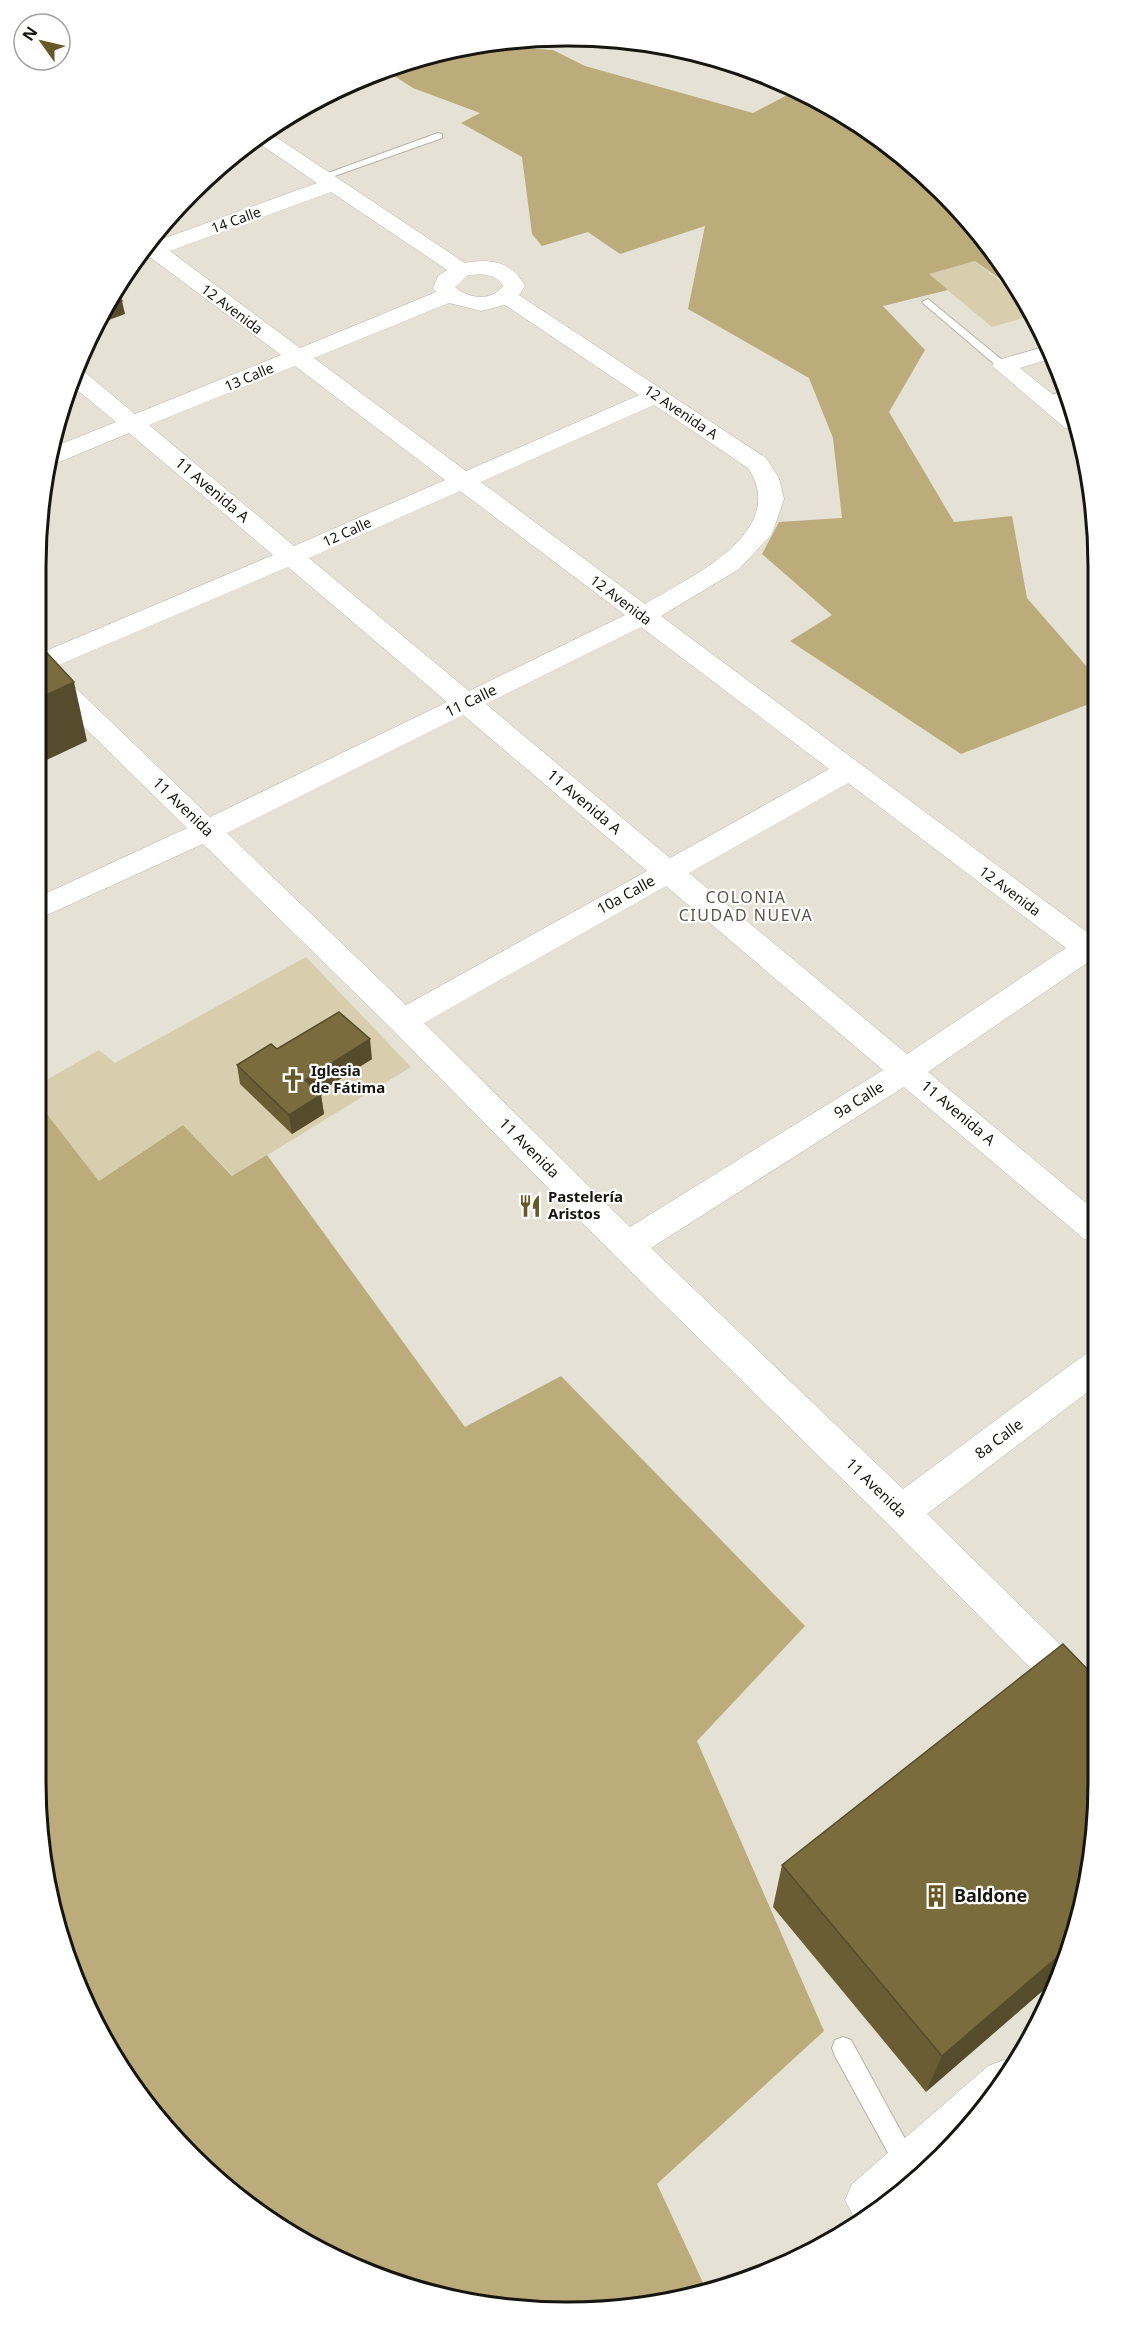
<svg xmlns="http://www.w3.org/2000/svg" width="1134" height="2348" viewBox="0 0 1134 2348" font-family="'Noto Sans',sans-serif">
	<rect width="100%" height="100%" fill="#e5e1d4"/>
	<path fill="#d8ceae" d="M975,261L1019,296L1030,316L992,327L928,274Z
		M306,957L411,1067L233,1176L183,1125L99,1181L36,1100V1086L99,1050L115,1063Z"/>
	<path fill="#bcac7b" d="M505,42L508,47L553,50L585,66L753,113L795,91L891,146L988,244L1009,280L1003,281L975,261L929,274L948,290L883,306L925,350L889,412L954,522L1012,516L1027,598L1094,675V702L961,754L790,641L832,615L762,554L779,522L842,518L833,438L809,378L688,309L705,226L620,254L588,232L542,246L532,234L522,157L461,123L480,113L413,88L385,70L464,46Z
		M36,1100L99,1181L183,1125L232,1176L267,1155L465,1427L561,1376L805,1626L697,1741L824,2031L657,2184L705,2287L636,2307L463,2302L363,2271L272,2223L146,2105L64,1952L36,1781Z"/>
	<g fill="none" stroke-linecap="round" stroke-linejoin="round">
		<g stroke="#b6b2a6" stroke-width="2">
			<path id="service" d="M438,133L442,134V138L326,179L317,177Z
				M928,299L1007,364V368H999L924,304L922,302Z
				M1065,390L1066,397L1045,404L1039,400Z
				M843,2037L851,2040L915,2157L918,2165L915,2173L907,2176L899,2173L835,2056L832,2048L835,2040Z"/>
		</g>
		<g stroke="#b6b2a6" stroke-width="1">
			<path id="minor" d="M267,131L465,263C491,258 512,262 525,286L519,295L766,458L779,478L784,499L772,534L739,569L661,616L1095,938V965L1087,963L928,1072L1096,1211V1243L1084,1239L904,1087L651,1248L903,1489L1084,1355L1096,1350L1097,1385L927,1514L1098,1682V1727L1084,1722L888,1524L615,1256L392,1029L203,844L36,920V898L187,828L36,680V655L273,555L129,433L57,463L46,465L51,448L116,422L70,384L75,368L81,369L135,414L281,355L151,258L135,260L152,240L157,241L317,183L254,140ZM331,192L447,270L438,276L433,288L436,292L300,348L170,251ZM468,275C482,274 496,273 503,286C491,302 469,299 455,287ZM449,303L481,311L505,305L639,395L466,471L314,358ZM295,366L445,480L294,546L149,425ZM654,405L748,468C791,532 688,578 645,604L481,482ZM460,491L625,615L469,691L309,558ZM288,567L447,702L210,817L54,667ZM641,627L829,769L670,858L486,704ZM463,715L647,871L406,1005L227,833ZM848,783L1066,948L907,1054L689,873ZM666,886L883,1070L630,1227L424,1023Z
				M1047,346L1054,358L1020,368L1070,408L1075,430L1065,428L992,366L995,361Z
				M1004,2060L1015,2064L1009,2076L943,2156L855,2219L845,2200L852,2184L988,2066Z"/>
		</g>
		<use href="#service" fill="#fff" fill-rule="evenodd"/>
		<use href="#minor" fill="#fff" fill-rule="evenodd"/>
	</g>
	<path fill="#6a5d34" d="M277,1049L372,1059L318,1093L321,1095L324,1114L292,1134L240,1084L237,1065Z
		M1098,1781L926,2092L773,1907L782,1865Z"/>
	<path fill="#564c2b" d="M122,301L125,314L98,324L107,306Z
		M74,682L87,741L36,765V700Z
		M370,1039L372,1059L308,1099L305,1080Z
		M321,1095L324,1114L292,1134L289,1115Z
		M1069,1947L1060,1976L926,2092L942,2056Z"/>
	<path fill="#7b6c3d" stroke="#564c2b" stroke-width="1.5" d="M114,293L122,301L107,306Z
		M36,641L74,682L36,700Z
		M339,1012L370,1039L305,1080L321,1095L289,1115L237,1065L271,1044L277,1049Z
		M1063,1644L1098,1680V1781L1088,1885L1069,1947L942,2056L782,1865Z"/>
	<defs>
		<g id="church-bare" transform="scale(1.8)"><path d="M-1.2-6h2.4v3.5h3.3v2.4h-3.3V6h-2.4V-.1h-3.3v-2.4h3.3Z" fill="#675825" stroke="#fff" stroke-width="2.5" paint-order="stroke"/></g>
		<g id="restaurant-bare" transform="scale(1.8)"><path d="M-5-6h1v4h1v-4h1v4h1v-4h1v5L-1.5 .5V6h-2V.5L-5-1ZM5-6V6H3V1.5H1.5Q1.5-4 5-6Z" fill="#675825" stroke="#fff" stroke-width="2.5" paint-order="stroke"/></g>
		<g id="building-bare" transform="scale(1.8)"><path d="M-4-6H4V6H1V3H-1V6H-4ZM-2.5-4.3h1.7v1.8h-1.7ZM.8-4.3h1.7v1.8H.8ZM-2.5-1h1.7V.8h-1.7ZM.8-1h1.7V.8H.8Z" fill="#675825" stroke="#fff" stroke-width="2.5" paint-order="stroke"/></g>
	</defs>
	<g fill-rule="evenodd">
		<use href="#church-bare" x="293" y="1080"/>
		<use href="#restaurant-bare" x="530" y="1206"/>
		<use href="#building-bare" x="936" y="1896"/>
	</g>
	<g text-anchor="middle" stroke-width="4.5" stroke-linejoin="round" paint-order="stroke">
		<g font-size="14" fill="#161510" stroke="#fff">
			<text transform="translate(236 220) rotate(-20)" y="5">14 Calle</text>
			<text transform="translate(232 309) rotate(37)" y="5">12 Avenida</text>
			<text transform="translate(249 377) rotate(-23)" y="5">13 Calle</text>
			<text transform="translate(681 412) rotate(34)" y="5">12 Avenida A</text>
			<text transform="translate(347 532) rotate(-24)" y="5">12 Calle</text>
			<text transform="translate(621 600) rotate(37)" y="5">12 Avenida</text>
			<text transform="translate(1010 891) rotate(37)" y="5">12 Avenida</text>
		</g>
		<g font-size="15" fill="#161510" stroke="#fff">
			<text transform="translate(212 490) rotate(40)" y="5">11 Avenida A</text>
			<text transform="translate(471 701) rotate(-26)" y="5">11 Calle</text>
			<text transform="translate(584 802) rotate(40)" y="5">11 Avenida A</text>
			<text transform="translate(183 807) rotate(44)" y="5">11 Avenida</text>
			<text transform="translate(626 895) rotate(-29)" y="5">10a Calle</text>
			<text transform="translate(859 1100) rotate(-32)" y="5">9a Calle</text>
			<text transform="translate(958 1113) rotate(40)" y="5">11 Avenida A</text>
			<text transform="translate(529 1148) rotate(45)" y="5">11 Avenida</text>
			<text transform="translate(999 1439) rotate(-37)" y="5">8a Calle</text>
			<text transform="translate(876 1488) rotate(44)" y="5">11 Avenida</text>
		</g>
		<g font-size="15" font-weight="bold" fill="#161510" stroke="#fff" text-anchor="start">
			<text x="311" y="1076">Iglesia<tspan x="311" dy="17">de Fátima</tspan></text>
			<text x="548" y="1202">Pastelería<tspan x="548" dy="17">Aristos</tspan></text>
		</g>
		<g font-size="16" letter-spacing="1.5" fill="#59554a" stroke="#fff">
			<text x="746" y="903">COLONIA<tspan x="746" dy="18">CIUDAD NUEVA</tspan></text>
		</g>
		<g font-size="18" font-weight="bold" fill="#161510" stroke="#fff" text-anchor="start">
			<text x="954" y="1902">Baldone</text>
		</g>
	</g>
	<path d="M0 0H1134V2348H0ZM566 46H568A520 520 0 0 1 1088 566V1782A520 520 0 0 1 568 2302H566A520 520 0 0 1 46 1782V566A520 520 0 0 1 566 46Z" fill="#fff" fill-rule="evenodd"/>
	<path fill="none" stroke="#161510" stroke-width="3" d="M566 46H568A520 520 0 0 1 1088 566V1782A520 520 0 0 1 568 2302H566A520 520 0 0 1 46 1782V566A520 520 0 0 1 566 46Z"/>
	<g transform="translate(42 42) rotate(304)"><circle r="28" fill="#ffffff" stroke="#a2a19f" stroke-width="1.5"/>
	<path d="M0-4.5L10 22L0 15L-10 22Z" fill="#675825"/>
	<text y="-9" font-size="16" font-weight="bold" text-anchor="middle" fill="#161510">N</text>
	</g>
</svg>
